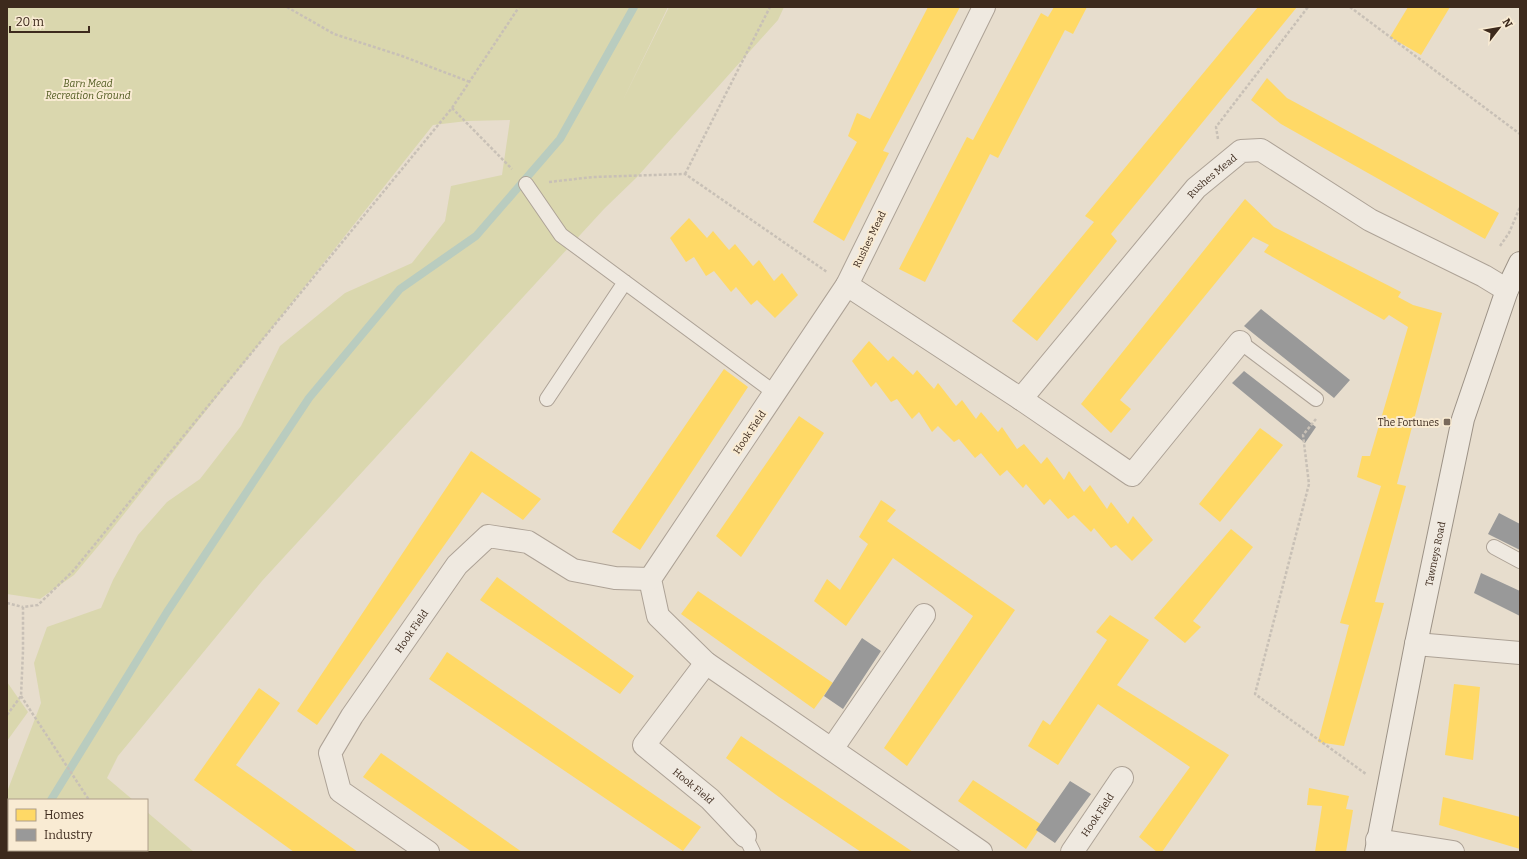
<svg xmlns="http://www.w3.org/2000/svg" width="1527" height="859" viewBox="0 0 1527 859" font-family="Bitter,serif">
	<rect width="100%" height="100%" fill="#e7ddcd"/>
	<path fill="#dad7ae" d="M7,7H668L622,102L669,7H784L778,20L637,177L604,209L262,581L118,756L107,778L133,800H9V850H147V812L194,852H7V792L41,703L34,663L47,627L101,608L113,580L138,535L167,502L200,479L241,426L280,346L345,293L412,263L445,221L451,186L502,175L510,120L467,121L433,125L105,538L74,575L40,599L7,594Z
		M7,682L28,712L7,741Z"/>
	<path fill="#ffd966" d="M928,7H960L883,151L889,153L844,241L813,222L857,142L848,136L857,113L870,119Z
		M1054,7H1087L1073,34L1065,30L998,158L990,154L925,282L899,269L967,137L973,140L1041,13L1048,17Z
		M1258,7H1297L1111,234L1117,241L1037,341L1012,321L1094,222L1085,216Z
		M1408,7H1450L1421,55L1390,37Z
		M1267,78L1287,98L1499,213L1485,239L1281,124L1251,100Z
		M1245,199L1274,227L1401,292L1398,297L1413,305L1442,313L1397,484L1406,486L1375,602L1384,603L1344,746L1318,742L1349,625L1340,623L1381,486L1357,477L1362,456H1370L1408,327L1389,315L1384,320L1264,252L1269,245L1253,237L1120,400L1131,409L1111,433L1081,404Z
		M689,218L707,238L713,231L729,250L735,244L753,266L759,260L774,281L782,273L798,295L775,318L757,300L751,305L736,287L731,292L714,271L706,276L694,257L686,262L670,238Z
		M869,341L888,361L893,356L913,375L917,370L934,389L938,383L956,406L962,400L976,419L981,412L998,432L1002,427L1017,449L1024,444L1041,464L1047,457L1064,480L1069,471L1084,492L1090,485L1107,509L1111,502L1128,524L1133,516L1153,540L1132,561L1116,545L1111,548L1094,528L1091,532L1074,515L1068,519L1050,499L1044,505L1026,484L1023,488L1007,470L1000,476L981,453L975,458L959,439L954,442L938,426L932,432L919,412L912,419L897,399L891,402L876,382L871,387L852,361Z
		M724,369L748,387L640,550L612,532Z
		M799,416L824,433L741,557L716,536Z
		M1260,428L1283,445L1220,522L1199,504Z
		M471,451L541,499L523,520L482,492L317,725L297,711Z
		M881,500L896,510L887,521L1015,610L907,766L884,748L973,616L893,558L846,626L814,601L827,579L840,590L868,544L859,537Z
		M1231,529L1253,547L1193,621L1201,627L1185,643L1154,618Z
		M497,577L634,676L620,694L480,600Z
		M698,591L833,683L814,709L681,614Z
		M1110,615L1149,640L1117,685L1229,755L1162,852H1157L1139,837L1190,767L1098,704L1058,765L1028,746L1043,720L1050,725L1107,640L1096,632Z
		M447,652L701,827L683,851L429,679Z
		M1454,684L1480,687L1473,760L1445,755Z
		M259,688L280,703L236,765L358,852H294L194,780Z
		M741,736L913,852H861L779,797L726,758Z
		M381,753L522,852H472L363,777Z
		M973,780L1042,825L1026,849L958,801Z
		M1309,788L1349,796L1346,809L1353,810L1346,852H1315L1322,806L1307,805Z
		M1443,797L1520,817V849L1439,825Z"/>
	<path fill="#999" d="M1261,309L1350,380L1334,398L1244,326Z
		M1244,371L1316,427L1305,443L1232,383Z
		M1499,513L1520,524V550L1488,534Z
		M1481,573L1520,591V616L1474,593Z
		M862,638L881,651L843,709L824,696Z
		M1070,781L1091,794L1055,843L1036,830Z"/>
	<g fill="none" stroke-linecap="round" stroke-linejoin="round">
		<path stroke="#b9ccbf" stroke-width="8" d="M51,800L167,612L309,398L400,289L476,236L560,139L634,7
			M8,852L10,850"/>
		<g stroke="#ada296" stroke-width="16">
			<path id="lane" d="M526,184L561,235L775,393
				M1240,342L1316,399
				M547,399L625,282
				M1494,547L1520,561
				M745,836L753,852"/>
		</g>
		<g stroke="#ada296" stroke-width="24">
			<g id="street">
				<path d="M984,7L847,285L1021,399L1132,475L1240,342"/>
				<path d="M847,285L650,579L658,616L706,663L981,852"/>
				<path id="s1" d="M1021,399L1196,188L1241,151L1261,150L1370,220L1484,276L1507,290"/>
				<path d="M1416,644L1520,653"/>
				<path id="s2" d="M706,663L644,745L710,799L745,836"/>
				<path d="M832,749L924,615"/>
				<path d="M1377,840L1453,852"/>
				<path id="s3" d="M428,852L340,791L330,753L352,716L457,565L488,536L528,542L573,570L615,578L650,579"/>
				<path id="s4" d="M1072,852L1122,778"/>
			</g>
		</g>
		<g stroke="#9c9286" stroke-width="24">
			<g id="secondary">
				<path id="s5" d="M1376,852L1416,644L1463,419L1507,290L1520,263"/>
			</g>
		</g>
		<path stroke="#c8c0b6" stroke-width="2.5" stroke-dasharray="3 2" stroke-linecap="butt" d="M287,7L334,34L402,56L470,82
			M1350,7L1520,134
			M452,108L512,169
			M1218,139L1216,127L1308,7
			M685,174L770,7
			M549,182L593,177L685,174L827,272
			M1500,246L1509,233L1520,207
			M1316,419L1303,435L1309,484L1255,694L1366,774
			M7,603L23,607
			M21,696L89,800
			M7,715L21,696L23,651V607L38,605L73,571L452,108L519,7
			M110,850V852"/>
		<use href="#lane" stroke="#efe9e0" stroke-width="14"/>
		<use href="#street" stroke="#efe9e0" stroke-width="22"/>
		<use href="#secondary" stroke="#efe9e0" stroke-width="22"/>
	</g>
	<rect fill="#78695b" stroke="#f9ebd3" stroke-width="1.5" x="1443" y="418" width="8" height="8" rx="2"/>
	<g text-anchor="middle" stroke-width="4" stroke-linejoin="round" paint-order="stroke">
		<g font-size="10" font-style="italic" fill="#515b21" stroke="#f9ebd3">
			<text x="88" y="87">Barn Mead<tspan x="88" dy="12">Recreation Ground</tspan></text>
		</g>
		<g font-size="10" fill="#3d2a1d" stroke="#f9ebd3">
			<text dy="4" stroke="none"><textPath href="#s1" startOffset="294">Rushes Mead</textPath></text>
			<text transform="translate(869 239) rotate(-64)" y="4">Rushes Mead</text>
			<text transform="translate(749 432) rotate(-56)" y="4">Hook Field</text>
			<text dy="4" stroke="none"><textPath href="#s5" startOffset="304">Tawneys Road</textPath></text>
			<text dy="4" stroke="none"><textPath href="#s3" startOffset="293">Hook Field</textPath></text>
			<text dy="4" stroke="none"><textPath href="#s2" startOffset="167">Hook Field</textPath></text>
			<text dy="4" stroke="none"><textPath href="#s4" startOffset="45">Hook Field</textPath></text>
		</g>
		<g font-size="10" fill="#3d2a1d" stroke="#f9ebd3" text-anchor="end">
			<text x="1439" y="426">The Fortunes</text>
		</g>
	</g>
	<rect width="1527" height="859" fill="none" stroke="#3d2a1d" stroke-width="16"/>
	<rect x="8" y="799" width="140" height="52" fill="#f9ebd3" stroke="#ae9e8a"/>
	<rect x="16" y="809" width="20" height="12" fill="#ffd966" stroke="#ae9e8a"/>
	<text x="44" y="819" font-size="12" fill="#3d2a1d">Homes</text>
	<rect x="16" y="829" width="20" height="12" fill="#999999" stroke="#ae9e8a"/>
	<text x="44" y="839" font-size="12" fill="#3d2a1d">Industry</text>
	<g transform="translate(1499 28) rotate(59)" stroke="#f9ebd3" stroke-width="3" paint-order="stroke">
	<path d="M0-3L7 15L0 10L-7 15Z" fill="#3d2a1d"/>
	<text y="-6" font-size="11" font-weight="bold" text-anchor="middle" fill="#3d2a1d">N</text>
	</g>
	<path d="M10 26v6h79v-6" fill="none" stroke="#3d2a1d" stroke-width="2"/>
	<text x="16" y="26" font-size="12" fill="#3d2a1d" stroke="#f9ebd3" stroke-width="3" paint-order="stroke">20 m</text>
</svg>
